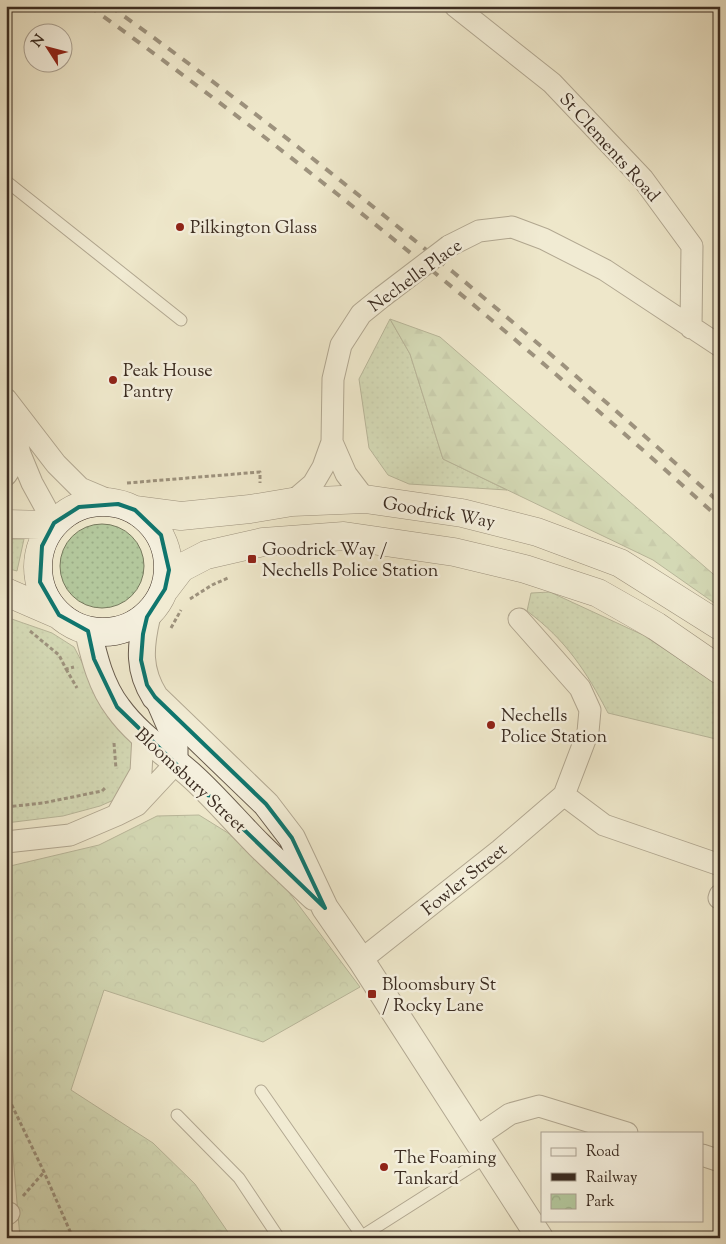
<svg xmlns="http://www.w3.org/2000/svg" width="726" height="1244" viewBox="0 0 726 1244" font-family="'Sorts Mill Goudy',serif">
	<defs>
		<pattern id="grass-dots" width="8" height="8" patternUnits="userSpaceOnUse" patternTransform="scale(1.25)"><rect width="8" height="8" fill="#b3c79c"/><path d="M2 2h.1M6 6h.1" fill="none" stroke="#9bab86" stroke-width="1.8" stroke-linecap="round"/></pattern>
		<pattern id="forest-firs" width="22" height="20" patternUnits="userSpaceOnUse" patternTransform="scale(1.25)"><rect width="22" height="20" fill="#b3c79c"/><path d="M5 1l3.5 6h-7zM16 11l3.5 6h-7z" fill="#9bab86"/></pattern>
		<pattern id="park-crowns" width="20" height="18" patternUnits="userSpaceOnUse" patternTransform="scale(1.25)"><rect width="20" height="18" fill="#b3c79c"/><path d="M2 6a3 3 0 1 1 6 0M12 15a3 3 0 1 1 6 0" fill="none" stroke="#9bab86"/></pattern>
	</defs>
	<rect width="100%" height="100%" fill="#eee7cb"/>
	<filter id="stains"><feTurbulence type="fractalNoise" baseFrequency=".004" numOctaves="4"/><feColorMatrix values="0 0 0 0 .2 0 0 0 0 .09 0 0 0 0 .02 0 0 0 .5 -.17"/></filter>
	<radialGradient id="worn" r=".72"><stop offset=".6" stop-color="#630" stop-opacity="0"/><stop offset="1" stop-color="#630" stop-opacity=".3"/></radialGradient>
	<path fill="url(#grass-dots)" stroke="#777a5e" d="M390,319L410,354L443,459L507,490L409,484L388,475L369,448L359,379Z
		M60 566a42 42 0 1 1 84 0a42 42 0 1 1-84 0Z
		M6,539H24L17,571L6,568Z
		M550,592L643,635L720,686V740L608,713C586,671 566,640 527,611L531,593Z
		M6,617L52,633L74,647L96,689L130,735L133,753V770L116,799L100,806L63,816L6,823Z"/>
	<path fill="url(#forest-firs)" stroke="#777a5e" d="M390,319L440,337L720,580V607L653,560L443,459L410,354Z"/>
	<path fill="url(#park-crowns)" stroke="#777a5e" d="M199,815L228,833L279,879L360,987L263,1042L104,990L71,1090L153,1143L195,1184L232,1238H20L11,1132L6,1124V867L99,845L157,816Z"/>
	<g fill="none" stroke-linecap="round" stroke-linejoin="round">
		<g stroke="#685b4c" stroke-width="13">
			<path id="service" d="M6,181L181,320
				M261,1091L362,1236
				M177,1115L239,1178L279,1238
				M359,1238L488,1156"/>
		</g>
		<g stroke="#685b4c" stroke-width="23">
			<path id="minor" d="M455,6L552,83L643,179L692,246L691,328
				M449,246L479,231L512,227L544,239L605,270L720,346
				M6,399L56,464L80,488L118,504
				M9,410L20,454L32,483L54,523
				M332,442L346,474L365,499
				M6,475L20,454
				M292,502L313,484L323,467L332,442L333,379L341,345L361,314L382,297
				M564,795L604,825L720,865
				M118,813L141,772L143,735
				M6,842L70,835L117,815L137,805L177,762V748L157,702
				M719,898L720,895
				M361,960L500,850L564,795L588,732L590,710L580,688L519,619
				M475,1138L510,1114L539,1106L627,1133
				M702,1155L720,1161
				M6,1215L9,1213"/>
		</g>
		<g stroke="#685b4c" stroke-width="28">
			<path id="tertiary" d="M147,617C140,647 138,670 155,697L266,804L292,838L325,908L361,960L540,1238
				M88,631C94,657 101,686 118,708C138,736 168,754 193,777C216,798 237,823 259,845C277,863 296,880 314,897"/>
		</g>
		<g stroke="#3b2c21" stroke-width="29">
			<path id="secondary" d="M38 567a65 65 0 1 1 130 0a65 65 0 1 1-130 0Z
				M135,510L181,516L250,509L292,502L365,499L462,513L537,532L620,563L720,626
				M6,524L51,525
				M165,589L181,568L206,555L263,542L344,536L454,552L525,569L598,593L656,626L720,670
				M6,592L59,615"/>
		</g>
		<path stroke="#3b2c21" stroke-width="3" stroke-dasharray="4 2.5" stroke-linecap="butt" d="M127,483L260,472V483
			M190,599L212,585L228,578
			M171,628L181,610
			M30,631L59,655L66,669L74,667
			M66,669L77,688
			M114,743L116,769
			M6,807L43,803L102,791L105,788
			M6,1093L44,1172L73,1238
			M23,1196L44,1172"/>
		<use href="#service" stroke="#f4efdd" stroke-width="11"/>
		<use href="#minor" stroke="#f4efdd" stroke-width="21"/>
		<use href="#tertiary" stroke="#f4efdd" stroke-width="26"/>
		<use href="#secondary" stroke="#f4efdd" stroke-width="28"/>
		<path stroke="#3b2c21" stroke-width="4" stroke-dasharray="9 9" stroke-linecap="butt" d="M89,6C309,165 519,337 720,519
			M110,6C323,159 525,328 720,503"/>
		<g stroke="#685b4c" stroke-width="23" stroke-linecap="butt">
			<path id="minor-bridge" d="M382,297L449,246"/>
		</g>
		<use href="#minor-bridge" stroke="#f4efdd" stroke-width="21"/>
	</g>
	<path d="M0 0H726V1244H0ZM118,504L135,510L161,535L169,570L165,589L147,617L143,634L141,660L147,685L155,697L266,804L292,838L325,908L117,707L94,659L88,631L59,615L40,582L42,546L54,523L79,507Z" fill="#eee7cb" fill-opacity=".55" fill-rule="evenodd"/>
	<path fill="none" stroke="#0f766e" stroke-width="4" stroke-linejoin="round" d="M118,504L135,510L161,535L169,570L165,589L147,617L143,634L141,660L147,685L155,697L266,804L292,838L325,908L117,707L94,659L88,631L59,615L40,582L42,546L54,523L79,507Z"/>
	<g fill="#8f2418" stroke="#f4efdd" stroke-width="2">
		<circle cx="180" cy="227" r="5"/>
		<circle cx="113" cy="380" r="5"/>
		<rect x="247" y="554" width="10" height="10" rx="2.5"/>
		<circle cx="491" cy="725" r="5"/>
		<rect x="367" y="989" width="10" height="10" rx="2.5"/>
		<circle cx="384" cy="1167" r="5"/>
	</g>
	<g text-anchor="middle" stroke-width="5" stroke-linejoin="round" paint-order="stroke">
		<g font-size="18" fill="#3b2c21" stroke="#f4efdd">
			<text transform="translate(610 147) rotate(48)" y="6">St Clements Road</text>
			<text transform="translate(415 275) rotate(-36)" y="6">Nechells Place</text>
			<text transform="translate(439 512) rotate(10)" y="6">Goodrick Way</text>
			<text transform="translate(191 780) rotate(43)" y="6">Bloomsbury Street</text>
			<text transform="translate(464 879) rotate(-39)" y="6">Fowler Street</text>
		</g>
		<g font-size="18" fill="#3b2c21" stroke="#f4efdd" text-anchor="start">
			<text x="190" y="233">Pilkington Glass</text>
			<text x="123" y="376">Peak House<tspan x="123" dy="21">Pantry</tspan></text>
			<text x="262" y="555">Goodrick Way /<tspan x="262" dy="21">Nechells Police Station</tspan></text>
			<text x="501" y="721">Nechells<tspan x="501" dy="21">Police Station</tspan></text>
			<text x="382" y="990">Bloomsbury St<tspan x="382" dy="21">/ Rocky Lane</tspan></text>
			<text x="394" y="1163">The Foaming<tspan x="394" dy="21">Tankard</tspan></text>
		</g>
	</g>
	<rect width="726" height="1244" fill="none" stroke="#eee7cb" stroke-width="25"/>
	<rect x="8" y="8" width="711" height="1229" fill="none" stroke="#3b2c21" stroke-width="2.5"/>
	<rect x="12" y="12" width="701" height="1219" fill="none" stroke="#3b2c21"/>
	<rect x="541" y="1132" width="162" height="90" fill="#f4efdd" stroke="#aaa192"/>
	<rect x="551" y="1148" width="25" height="8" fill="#f4efdd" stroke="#aaa192"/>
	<text x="586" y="1156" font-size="15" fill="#3b2c21">Road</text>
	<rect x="551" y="1173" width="25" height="8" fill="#3b2c21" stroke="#aaa192"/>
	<text x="586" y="1182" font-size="15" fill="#3b2c21">Railway</text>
	<rect x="551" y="1194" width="25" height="15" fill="url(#park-crowns)" stroke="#aaa192"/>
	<text x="586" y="1206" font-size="15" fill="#3b2c21">Park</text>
	<g transform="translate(48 48) rotate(306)"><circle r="24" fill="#f4efdd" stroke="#aaa192"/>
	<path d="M0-4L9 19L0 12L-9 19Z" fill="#8f2418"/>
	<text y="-8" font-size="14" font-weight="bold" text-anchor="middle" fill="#3b2c21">N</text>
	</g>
	<rect width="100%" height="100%" filter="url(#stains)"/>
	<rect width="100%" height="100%" fill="url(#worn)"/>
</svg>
